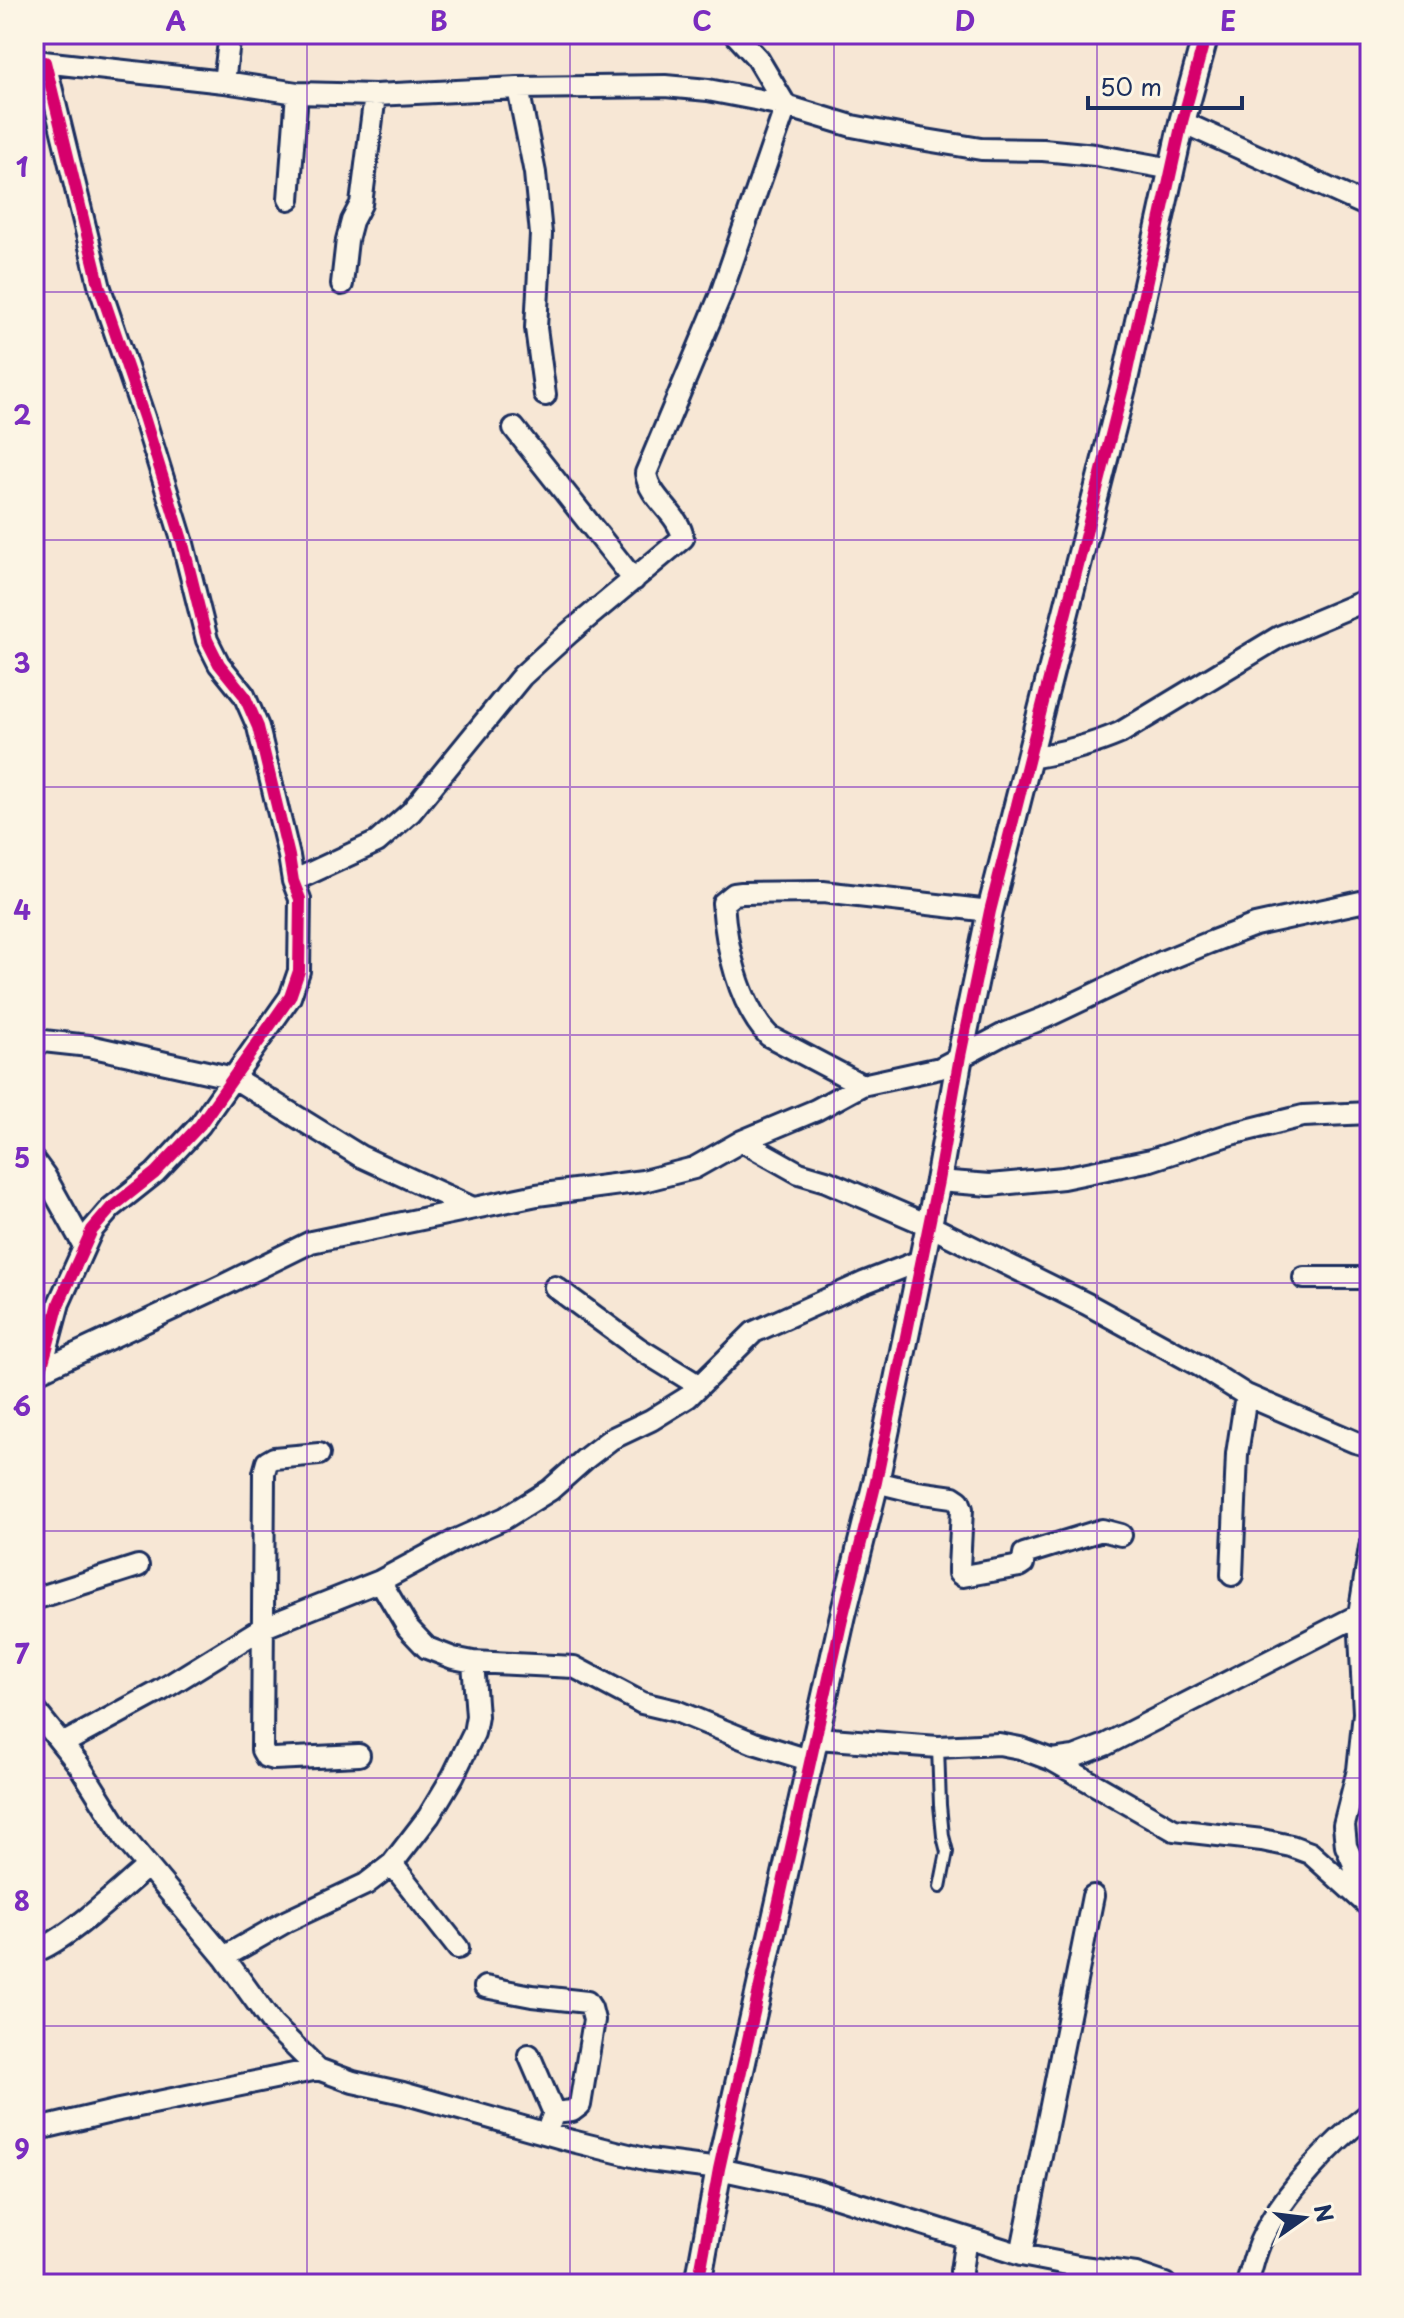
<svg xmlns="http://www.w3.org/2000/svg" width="1404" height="2318" viewBox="0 0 1404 2318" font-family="'Playpen Sans',sans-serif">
	<rect width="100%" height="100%" fill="#f7e7d5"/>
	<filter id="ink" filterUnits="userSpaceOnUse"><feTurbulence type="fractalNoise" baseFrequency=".0125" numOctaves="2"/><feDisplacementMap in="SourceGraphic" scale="16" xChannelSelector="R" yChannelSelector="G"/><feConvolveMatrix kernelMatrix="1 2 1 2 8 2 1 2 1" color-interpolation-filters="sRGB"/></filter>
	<g filter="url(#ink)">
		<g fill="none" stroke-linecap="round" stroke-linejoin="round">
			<g stroke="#1b2f5e" stroke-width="16">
				<path id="service" d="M938,1747L940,1805L943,1836L947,1852L940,1887"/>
			</g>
			<g stroke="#1b2f5e" stroke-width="26">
				<path id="minor" d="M34,61L224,82L297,93L375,95L518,88L665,86L708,90L755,99L786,106L852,126L920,139L981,149L1043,150L1095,155L1172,169
					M224,82L230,34
					M518,88L535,173L541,234L536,328L545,395
					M1182,122L1370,207
					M289,199L297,93
					M342,284L347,240L352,221L361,204L375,95
					M514,428L634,580
					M1029,758C1061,753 1090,746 1120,733L1279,637L1367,600
					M293,881L377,842L411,812L522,676L569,633L683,538C679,513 649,499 646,473L721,294L786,106L758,59L735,34
					M34,1040L89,1046L234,1078L360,1156L473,1208
					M862,1085L769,1036C739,1005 726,946 723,903L734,894L742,893L823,892L990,911
					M742,1141L799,1173L826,1181L928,1225L1087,1304L1200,1366L1246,1395L1355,1442L1370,1446
					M34,1161L45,1176L84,1246
					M938,1181L990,1185L1063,1178L1151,1160L1231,1134L1303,1116L1370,1113
					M1304,1278H1370
					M555,1287L638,1348L698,1385
					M41,1370L59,1303L92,1230L111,1208L155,1173L200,1125L290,997L299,971L300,899L293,881L289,856L258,727L244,695L219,664L207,640L182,540L144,417L100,288L45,62
					M35,1373L224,1285L311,1242L537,1195L643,1181L694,1168L742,1141L816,1110L862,1085L940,1068L1004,1034L1044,1018L1164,961L1208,943L1255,925L1370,900
					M319,1454L274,1458L267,1462L264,1473L262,1750L266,1757L273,1759L359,1755
					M876,1482L917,1492L953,1497L959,1501L962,1509L959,1568V1573L963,1576L1020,1566L1023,1564L1024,1554L1102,1530L1121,1535
					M1232,1575L1237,1454L1246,1395
					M380,1581L408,1628L427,1648L453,1658L473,1662L574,1667L642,1703L676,1711L754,1743L812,1761
					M34,1599L138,1566
					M34,1709L79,1765L126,1840L224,1957L273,2025L318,2069L353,2082L403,2093L572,2141L649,2160L719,2169L815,2190L1021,2255L1083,2267L1136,2274L1165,2284
					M817,1738L938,1747L999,1744L1020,1748L1052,1760L1174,1830L1262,1840L1291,1846L1310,1853L1370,1907
					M64,1743L160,1691L262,1628L380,1581L458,1539L505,1518L550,1490L585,1459L611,1439L651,1420L688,1397L754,1332L863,1283L920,1261
					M1052,1760L1074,1757L1105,1745L1359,1615
					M392,1864L458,1948
					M1362,1899L1353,1862L1346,1846L1344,1825L1358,1770L1364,1713L1359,1615L1370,1547
					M34,1952C69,1939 118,1891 148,1866
					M224,1957L287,1921L366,1884L392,1864L429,1816L453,1776L474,1733L477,1716L473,1662
					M485,1987L532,1996L587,2002L591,2008L594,2020L580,2105L572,2111L554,2113
					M529,2055L554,2113L550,2123
					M34,2130L119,2110L318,2069
					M1021,2255L1093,1896
					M962,2284L961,2271L966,2238
					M1247,2284C1252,2268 1255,2251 1263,2236C1284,2193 1332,2142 1370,2113"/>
			</g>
			<g stroke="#1b2f5e" stroke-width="30">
				<path id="tertiary" d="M698,2284L719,2169L843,1615L876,1482L938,1181L960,1056L990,911L1125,380L1182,122L1206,34"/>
			</g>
			<use href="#service" stroke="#fcf5e5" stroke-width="10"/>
			<use href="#minor" stroke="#fcf5e5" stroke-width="20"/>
			<use href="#tertiary" stroke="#fcf5e5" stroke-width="24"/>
			<g stroke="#fcf5e5" stroke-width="17">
				<path id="cycleway" d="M41,1370L59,1303L92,1230L111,1208L155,1173L200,1125L290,997L299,971L300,899L293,881L289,856L258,727L244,695L219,664L207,640L182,540L144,417L100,288L45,62
					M698,2284L719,2169L843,1615L876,1482L938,1181L960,1056L990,911L1125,380L1182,122L1206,34"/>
			</g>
			<use href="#cycleway" stroke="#d6006c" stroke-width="12"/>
		</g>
	</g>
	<path fill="none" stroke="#7b2cbf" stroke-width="2" stroke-opacity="0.55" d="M307,34V2284M570,34V2284M834,34V2284M1097,34V2284M34,292H1370M34,540H1370M34,787H1370M34,1035H1370M34,1283H1370M34,1531H1370M34,1778H1370M34,2026H1370"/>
	<rect width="1404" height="2318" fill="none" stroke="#fcf5e5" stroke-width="88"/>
	<g transform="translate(1304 2218) rotate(76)" stroke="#fcf5e5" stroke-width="6" paint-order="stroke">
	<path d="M0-6L14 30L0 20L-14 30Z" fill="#1b2f5e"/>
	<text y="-12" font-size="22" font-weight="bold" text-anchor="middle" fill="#1b2f5e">N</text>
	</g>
	<path d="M1088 96v12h154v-12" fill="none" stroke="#1b2f5e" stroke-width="4"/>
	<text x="1100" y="96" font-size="24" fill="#1b2f5e" stroke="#fcf5e5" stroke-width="6" paint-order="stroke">50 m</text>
	<rect x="44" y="44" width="1316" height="2230" fill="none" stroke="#7b2cbf" stroke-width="3"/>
	<g font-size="26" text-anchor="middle" font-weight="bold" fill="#7b2cbf">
		<text x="176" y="31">A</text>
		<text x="439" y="31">B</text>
		<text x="702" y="31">C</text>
		<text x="965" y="31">D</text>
		<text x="1228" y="31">E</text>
		<text x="22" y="177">1</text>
		<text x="22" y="425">2</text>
		<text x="22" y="673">3</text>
		<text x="22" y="920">4</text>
		<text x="22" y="1168">5</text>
		<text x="22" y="1416">6</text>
		<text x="22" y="1664">7</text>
		<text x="22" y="1911">8</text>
		<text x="22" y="2159">9</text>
	</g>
</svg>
